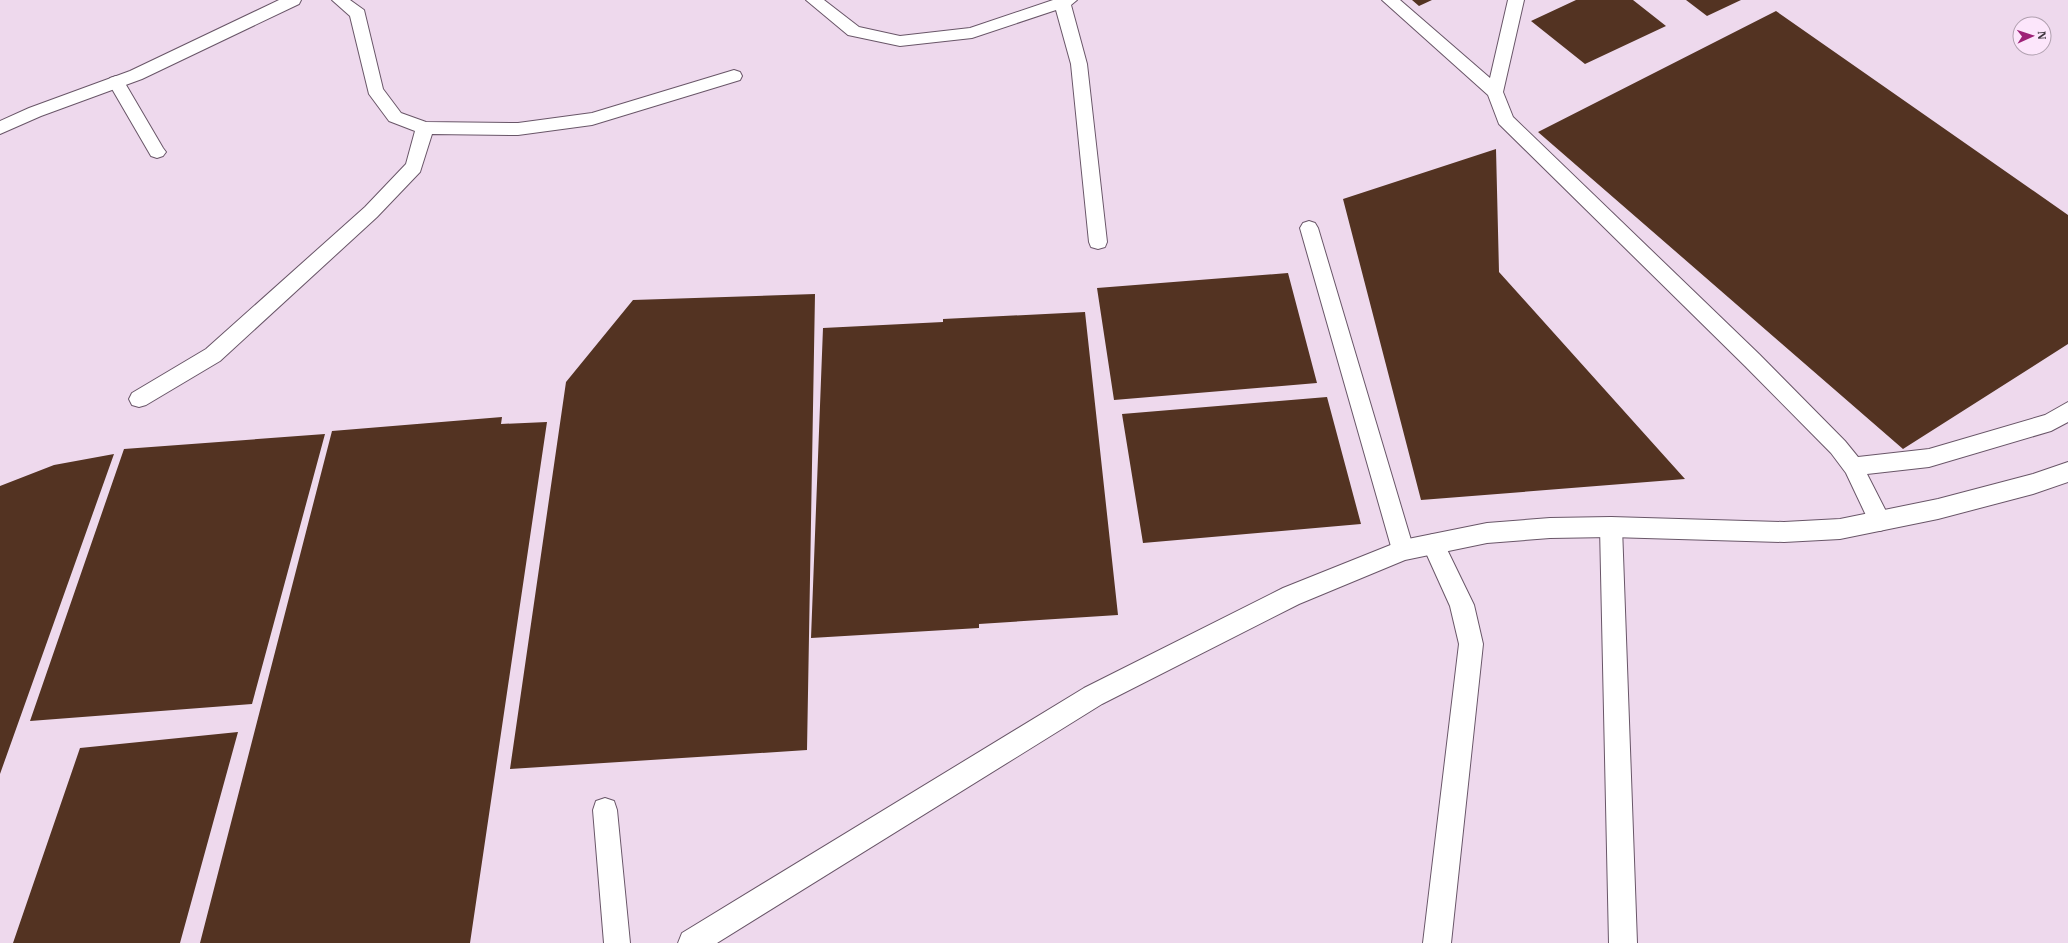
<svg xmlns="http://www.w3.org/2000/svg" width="2068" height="943" viewBox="0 0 2068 943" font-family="'IBM Plex Serif',serif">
	<rect width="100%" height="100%" fill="#eed9ed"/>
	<path fill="#533322" d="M1412,0H1432L1419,6Z
		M1576,0H1633L1666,26L1585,64L1531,21Z
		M1686,0H1741L1707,16Z
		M1776,11L2068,215V344L1903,449L1538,132Z
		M1496,149L1499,272L1685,479L1421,500L1343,199Z
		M1288,273L1317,383L1114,400L1097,288Z
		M815,294L807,750L510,769L566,382L633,300Z
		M1085,312L1118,615L979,624V628L811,638L823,328L943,322V319Z
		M1327,397L1361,524L1143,543L1122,414Z
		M502,417L501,424L547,422L470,943H200L332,431Z
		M325,434L252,704L30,721L124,449Z
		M114,454L0,774V486L54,465Z
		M238,732L180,943H13L80,748Z"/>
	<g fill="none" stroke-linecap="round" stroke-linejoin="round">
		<g stroke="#695668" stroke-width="2">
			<path id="lane" d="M332,0H350L364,10L383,89L401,113L426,122L518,123L592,113L734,70L740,72L742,76L740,80L592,125L518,135L432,134L420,172L377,217L220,361L146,405L139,407L132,405L129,399L132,393L206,349L365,207L406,164L415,131L389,121L369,94L350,16Z
				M806,0H824L859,27L900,36L970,28L1053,0H1077L1071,5L1087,64L1107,242L1105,247L1098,249L1091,247L1089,242L1071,64L1056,10L972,38L900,46L848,35Z
				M1382,0H1400L1490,78L1508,0H1524L1503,92L1513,117L1759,354L1845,441L1858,457L1929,449L2045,415L2068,402V422L2051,431L1929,467L1867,474L1891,521L1888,528L1880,531L1872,528L1846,473L1831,453L1745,366L1499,124L1488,95Z
				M116,76L122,78L163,148L166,152L163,156L157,158L151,156L108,82L110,78Z
				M1309,221L1315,223L1318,228L1414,550L1411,557L1403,560L1395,557L1392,550L1300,228L1303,223Z
				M605,798L614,801L617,810L630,943H604L593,810L596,801Z"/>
		</g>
		<g stroke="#695668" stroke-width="2">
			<path id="street" d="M279,0H301L299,4L142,79L41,116L0,134V121L29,108L130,71Z
				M1611,517L1619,520L1622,527L1637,943H1609L1600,527L1603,520Z
				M1433,534L1441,537L1474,605L1483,644L1451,943H1423L1459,644L1450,606L1422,544L1425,537Z"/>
		</g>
		<g stroke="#695668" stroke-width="2">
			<path id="secondary" d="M2068,462V482L2033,494L1938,519L1840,539L1784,542L1611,537L1550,538L1487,543L1405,560L1299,604L1102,704L717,943H678L682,933L1084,688L1283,588L1403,540L1487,523L1550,518L1611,517L1784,522L1840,519L1938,499L2033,474Z"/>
		</g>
		<use href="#lane" fill="#fff" fill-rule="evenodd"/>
		<use href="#street" fill="#fff" fill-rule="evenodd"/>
		<use href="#secondary" fill="#fff" fill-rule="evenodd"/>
	</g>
	<g transform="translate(2032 36) rotate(87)"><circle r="19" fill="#fce6fb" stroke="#b0a0af"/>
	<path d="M0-3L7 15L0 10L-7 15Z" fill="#9e2177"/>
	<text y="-6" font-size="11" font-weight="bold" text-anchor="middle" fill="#3e363e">N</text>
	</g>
</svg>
